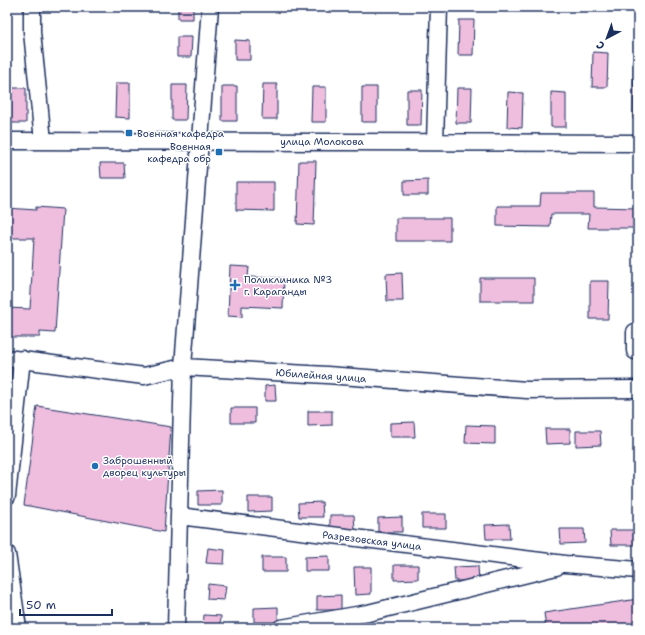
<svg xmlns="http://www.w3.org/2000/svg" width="645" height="635" viewBox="0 0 645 635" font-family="'Shantell Sans',sans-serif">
	<rect width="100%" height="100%" fill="#fff"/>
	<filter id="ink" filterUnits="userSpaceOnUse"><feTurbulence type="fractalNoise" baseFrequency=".025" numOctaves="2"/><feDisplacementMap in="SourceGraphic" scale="8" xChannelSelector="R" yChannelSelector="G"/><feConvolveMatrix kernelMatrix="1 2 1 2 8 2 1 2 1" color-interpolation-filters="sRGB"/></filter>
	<g filter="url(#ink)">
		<path fill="#efbedf" stroke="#1b2f5e" d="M178,7H193V19H178Z
			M564,7H578V9H563Z
			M459,20H474L473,55H458Z
			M177,37H192L191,57H177Z
			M634,38L638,39V120L633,119Z
			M235,40L250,41V60H235Z
			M593,52L608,53L607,87H592Z
			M116,83H130V118L115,117Z
			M263,84H277V119H262Z
			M172,85H187L186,120H172Z
			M222,86H237V121H222Z
			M312,87H326V122H311Z
			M362,87H377V122H362Z
			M11,88H26V123H11Z
			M457,88H472L471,123H456Z
			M407,90H422L421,125H407Z
			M508,92L523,93L522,128L507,127Z
			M551,92L566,93V127H551Z
			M7,155L9,156L8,190H7Z
			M299,161H316L314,225L297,224Z
			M100,163H124L125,178H101Z
			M428,180V195H404V181Z
			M236,182H274V211L236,210Z
			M541,193H594V207L638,208V228H588L589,214H551L550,227L497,226V206H540Z
			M36,207L63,209L55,333L40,332V337H7V308L30,309L34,238H10L7,291V208L36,210Z
			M396,218H450V241H396Z
			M230,266L249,267L248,277L284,278L283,308L242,306V317L228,316Z
			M402,273L403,301H387L386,274Z
			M480,278H534V301H480Z
			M590,281H609L608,319H590Z
			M275,385L276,401H265V386Z
			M7,403H9L8,438H7Z
			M37,406L171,427L164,532L24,505Z
			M231,408H255V423H231Z
			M308,411H332V425L308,426Z
			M414,422L415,437H390V423Z
			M466,425L495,426V444L465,443Z
			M545,429H570V443L546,444Z
			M576,431H600L601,445L576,446Z
			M222,490V505H198V491Z
			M248,497H272V511L248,512Z
			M322,502L323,517H299L298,503Z
			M422,514H446V528H422Z
			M330,515H354L355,529L330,530Z
			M402,517V532H378V518Z
			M509,524L510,539H486L485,525Z
			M560,529H584L585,543L561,544Z
			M610,530H635V545H611Z
			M208,548L225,550L224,564L206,563Z
			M329,556V571H305V557Z
			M262,557H286V572H262Z
			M394,565H418V579L394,580Z
			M478,566L479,581H455L454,567Z
			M354,567H371V594L355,595Z
			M208,584L226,586L224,600L207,599Z
			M341,595V610H317V596Z
			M638,599V624L614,628H546L544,613Z
			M278,607V622H254V608Z
			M204,615L221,616L220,628H203Z"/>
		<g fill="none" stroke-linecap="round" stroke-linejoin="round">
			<g stroke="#1b2f5e" stroke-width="19">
				<path id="minor" d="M32,7V32L43,141
					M7,141L638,143
					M435,142L439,7
					M635,351V332H638
					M7,358L144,376L183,367L327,375L527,390L638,389
					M7,496L22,359
					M179,516L565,564L638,570
					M7,554L18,628
					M176,628L183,367L210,7
					M281,628L368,613L556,567"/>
			</g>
			<use href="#minor" stroke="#fff" stroke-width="16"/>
		</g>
	</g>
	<g fill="#1f6fb2" stroke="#fff" stroke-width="1.5">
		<rect x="125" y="129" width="8" height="8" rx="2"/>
		<rect x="215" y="148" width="8" height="8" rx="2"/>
		<path d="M233 279h4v4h4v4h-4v4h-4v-4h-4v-4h4z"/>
		<circle cx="95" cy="466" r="4"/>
	</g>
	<g text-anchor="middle" stroke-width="3" stroke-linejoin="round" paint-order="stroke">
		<g font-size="10" fill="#1b2f5e" stroke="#fff" text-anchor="start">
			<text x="137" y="137">Военная кафедра</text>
			<text x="211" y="150" text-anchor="end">Военная<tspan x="211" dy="12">кафедра обр</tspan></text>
			<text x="244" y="283">Поликлиника №3<tspan x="244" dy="12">г. Караганды</tspan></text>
			<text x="103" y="464">Заброшенный<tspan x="103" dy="12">дворец культуры</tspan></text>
		</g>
		<g font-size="10" fill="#1b2f5e" stroke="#fff">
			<text x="322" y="145">улица Молокова</text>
			<text transform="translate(321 375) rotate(4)" y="4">Юбилейная улица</text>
			<text transform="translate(372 540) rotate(7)" y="4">Разрезовская улица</text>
		</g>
	</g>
	<rect width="645" height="635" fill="none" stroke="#fff" stroke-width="24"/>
	<rect x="12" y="12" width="621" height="611" fill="none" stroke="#1b2f5e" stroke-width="1.5" filter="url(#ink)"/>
	<g transform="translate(607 38) rotate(221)" stroke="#ffffff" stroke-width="3" paint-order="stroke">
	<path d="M0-3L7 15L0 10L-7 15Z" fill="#1b2f5e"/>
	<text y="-6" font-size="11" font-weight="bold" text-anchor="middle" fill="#1b2f5e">С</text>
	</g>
	<path d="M20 609v6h92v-6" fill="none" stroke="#1b2f5e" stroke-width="2"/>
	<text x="26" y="609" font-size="12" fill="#1b2f5e" stroke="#ffffff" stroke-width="3" paint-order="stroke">50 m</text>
</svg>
